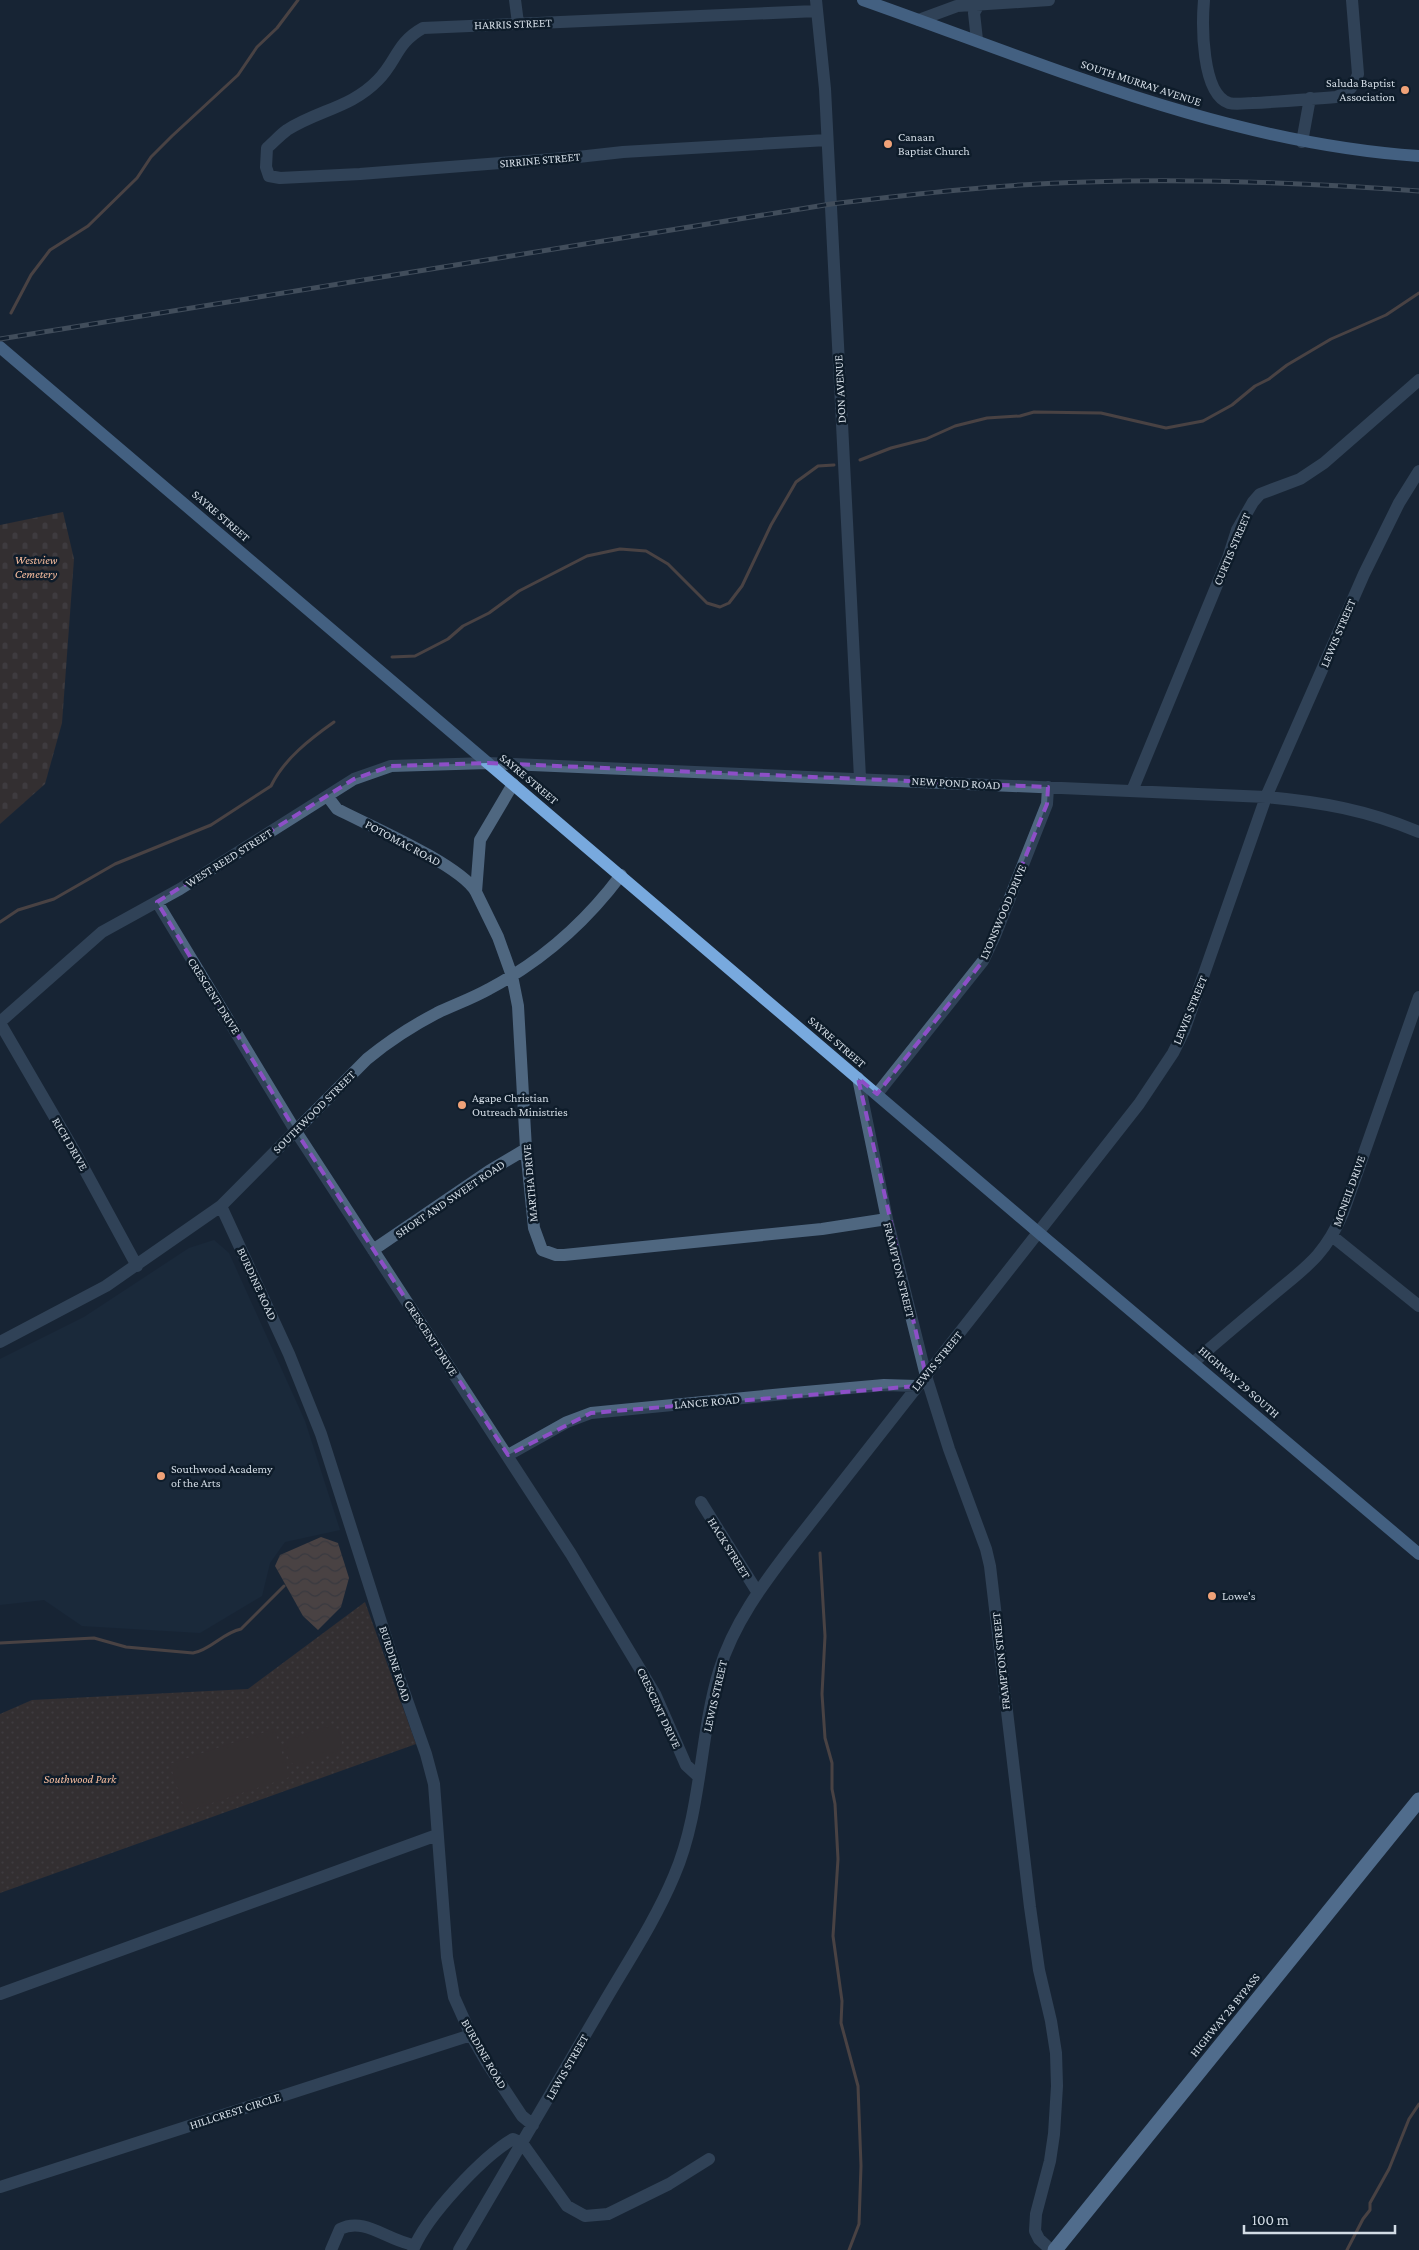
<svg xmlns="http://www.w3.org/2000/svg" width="1419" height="2250" viewBox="0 0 1419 2250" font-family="'Crimson Pro',serif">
	<defs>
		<pattern id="green-dots" width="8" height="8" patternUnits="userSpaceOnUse" patternTransform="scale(1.25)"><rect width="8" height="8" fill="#553c2e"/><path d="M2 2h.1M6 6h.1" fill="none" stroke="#6d584c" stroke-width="1.8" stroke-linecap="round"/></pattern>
		<pattern id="cemetery-stones" width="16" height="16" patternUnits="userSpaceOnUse" patternTransform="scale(1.25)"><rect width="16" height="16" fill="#553c2e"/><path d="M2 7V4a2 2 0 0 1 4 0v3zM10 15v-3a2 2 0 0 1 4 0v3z" fill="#6d584c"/></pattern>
		<pattern id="water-waves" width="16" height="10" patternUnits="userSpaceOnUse" patternTransform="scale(1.25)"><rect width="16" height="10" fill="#866655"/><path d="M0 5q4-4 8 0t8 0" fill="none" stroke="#62544d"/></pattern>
	</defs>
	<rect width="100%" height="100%" fill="#182534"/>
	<path fill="#1d2f42" d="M214,1240L229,1253L305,1421L340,1530L285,1542L270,1563L262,1596L200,1633L82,1626L44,1600L0,1605V1359L84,1317L189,1248Z"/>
	<path fill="url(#green-dots)" d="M365,1602L416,1744L0,1893V1714L32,1700L248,1689Z"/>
	<path fill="url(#cemetery-stones)" d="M63,512L74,559L62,723L45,784L0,824V525Z"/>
	<path fill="#553c2e" d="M329,1726L338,1729L342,1743L336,1753L297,1766L290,1762L284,1747L289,1739Z
		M274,1729L290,1777L185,1812L170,1764Z"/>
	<path fill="url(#water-waves)" d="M321,1537L338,1543L349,1578L341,1607L318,1630L303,1616L275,1566L280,1555Z"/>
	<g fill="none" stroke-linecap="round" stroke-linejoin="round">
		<path stroke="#866655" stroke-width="3" d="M11,313L31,275L50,250L88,226L137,178L151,157L172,136L238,75L257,47L277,28L298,0
			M860,460L891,448L926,439L955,426L987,418L1020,416L1034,412L1101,413L1166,428L1203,421L1232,405L1255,386L1269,379L1287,365L1331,339L1386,315L1419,293
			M392,657L415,656L448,639L463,626L489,613L519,591L587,556L620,549L646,551L668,564L707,603L720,607L729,603L742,586L771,525L796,482L818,466L834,465
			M0,922L18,910L54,899L115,864L211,825L271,786C284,759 310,739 334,722
			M820,1553L825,1636L822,1694L825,1738L832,1763V1789L835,1804L838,1859L833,1936L842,2001L841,2023L858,2086L861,2166L859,2224L849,2250
			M0,1643L94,1638L126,1647L193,1653C211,1650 222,1633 241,1629L284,1586
			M1347,2250L1363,2219L1370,2210V2203L1389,2169L1409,2119L1419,2104"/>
		<path stroke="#4f6780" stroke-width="12" d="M515,0L518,23
			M816,0L825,89L860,778
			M1204,0C1202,23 1201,94 1229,103C1236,105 1246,103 1252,103C1280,102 1308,99 1336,97C1349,92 1353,88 1358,74L1352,0
			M817,11L423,28C396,43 397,61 378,80C351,108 318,110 287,130C280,135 274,142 267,148L266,167L269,176L280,178L360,174L578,157L623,152L827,140
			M919,20L957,6L1049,0
			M977,40L974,13L979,4
			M1302,142L1310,98
			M513,784L480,840L476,892L498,937L512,976L518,1006L526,1149L534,1228L542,1250L556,1255H564L822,1229L887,1219
			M1132,791L1228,558L1237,530L1253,502L1260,494L1300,479L1324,463L1419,380
			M328,797L337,809C368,825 461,865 476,892
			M157,902L295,1130L571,1554L655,1694L686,1765L699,1777
			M0,1022L102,932L180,889L354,779L391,766L488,763L1266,797C1321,802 1367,810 1419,832
			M0,1023L75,1152L137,1266
			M858,1078L887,1219L926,1376L949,1449L986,1549L990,1566L1030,1907L1039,1970L1051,2021L1056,2053L1057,2086L1054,2134L1050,2161L1036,2214L1035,2231L1039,2239L1051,2250
			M877,1094L983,961L994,938L1047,804L1048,787
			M221,1206L289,1354L321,1434L396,1669L426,1754L434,1784L447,1957L454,1997L471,2035L487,2063L522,2116L533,2125
			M1332,1236L1419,1306
			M373,1250L489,1171L526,1149
			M0,1342L106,1286L221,1206L367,1059C389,1041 412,1026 437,1013C454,1005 473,998 489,989C542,961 585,923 621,875
			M1194,1362C1218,1341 1243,1320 1268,1299C1304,1268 1323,1259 1343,1213L1419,997
			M508,1455L567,1422L591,1413L794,1393L884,1385L917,1386
			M701,1502L758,1593
			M0,1994L437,1835
			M0,2187L471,2035
			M331,2250L340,2229C365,2216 389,2242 415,2245
			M413,2250C426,2217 482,2157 513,2139L522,2143L567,2206L585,2216L608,2214L669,2184L709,2159
			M459,2250C508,2167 557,2084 605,2001C629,1960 656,1919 674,1876C702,1811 699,1738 719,1671C733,1624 763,1584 793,1545L1139,1104L1173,1053L1184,1031L1266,797L1364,574L1399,503L1419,471"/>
		<path stroke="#78a9de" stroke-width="12" d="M863,0C1045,64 1224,143 1419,156
			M0,347L1039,1233L1419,1554"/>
		<path stroke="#94c3f6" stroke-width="15" d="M1055,2250L1419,1800"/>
		<g stroke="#747f8b" stroke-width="5">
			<path id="rail" d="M0,339L831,204C916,194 1001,184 1087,182C1198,178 1308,183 1419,191"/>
		</g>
		<use href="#rail" stroke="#0e1c2a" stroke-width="3" stroke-dasharray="9" stroke-linecap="butt"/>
	</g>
	<path d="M0 0H1419V2250H0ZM488,763L1048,787L1047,804L983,961L877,1094L858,1078L926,1376L917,1386L591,1413L508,1455L295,1130L157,902L354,779L391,766Z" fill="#182534" fill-opacity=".55" fill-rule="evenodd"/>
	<path fill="none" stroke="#8d4fc7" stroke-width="4" stroke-dasharray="10 6" stroke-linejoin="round" d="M488,763L1048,787L1047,804L983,961L877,1094L858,1078L926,1376L917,1386L591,1413L508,1455L295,1130L157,902L354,779L391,766Z"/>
	<g fill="#f0a278" stroke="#0e1c2a" stroke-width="2">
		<circle cx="1405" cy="90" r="5"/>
		<circle cx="888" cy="144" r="5"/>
		<circle cx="462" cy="1105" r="5"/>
		<circle cx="161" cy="1476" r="5"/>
		<circle cx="1212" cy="1596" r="5"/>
	</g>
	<g text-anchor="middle" stroke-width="5" stroke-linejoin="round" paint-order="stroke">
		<g font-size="12" fill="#d3dce5" stroke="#0e1c2a">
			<text transform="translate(513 24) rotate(-2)" y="4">HARRIS STREET</text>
			<text transform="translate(1141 83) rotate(18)" y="4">SOUTH MURRAY AVENUE</text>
			<text transform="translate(540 160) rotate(-5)" y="4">SIRRINE STREET</text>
			<text transform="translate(840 389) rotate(-93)" y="4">DON AVENUE</text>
			<text transform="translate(221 516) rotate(41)" y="4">SAYRE STREET</text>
			<text transform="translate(1232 549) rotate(-67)" y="4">CURTIS STREET</text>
			<text transform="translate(1338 633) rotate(-67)" y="4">LEWIS STREET</text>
			<text transform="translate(529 779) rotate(40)" y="4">SAYRE STREET</text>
			<text transform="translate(956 783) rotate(3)" y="4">NEW POND ROAD</text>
			<text transform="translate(403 843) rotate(28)" y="4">POTOMAC ROAD</text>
			<text transform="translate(229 858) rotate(-32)" y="4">WEST REED STREET</text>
			<text transform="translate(1003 912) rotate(-67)" y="4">LYONSWOOD DRIVE</text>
			<text transform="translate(214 996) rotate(58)" y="4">CRESCENT DRIVE</text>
			<text transform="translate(1190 1010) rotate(-68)" y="4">LEWIS STREET</text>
			<text transform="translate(837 1042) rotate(41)" y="4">SAYRE STREET</text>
			<text transform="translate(314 1112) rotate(-45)" y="4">SOUTHWOOD STREET</text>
			<text transform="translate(70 1144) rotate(60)" y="4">RICH DRIVE</text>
			<text transform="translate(530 1183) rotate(-95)" y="4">MARTHA DRIVE</text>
			<text transform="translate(1349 1191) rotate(-70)" y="4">MCNEIL DRIVE</text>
			<text transform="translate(450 1199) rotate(-34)" y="4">SHORT AND SWEET ROAD</text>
			<text transform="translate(899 1270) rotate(76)" y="4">FRAMPTON STREET</text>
			<text transform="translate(257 1284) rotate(65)" y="4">BURDINE ROAD</text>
			<text transform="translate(431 1338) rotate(57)" y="4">CRESCENT DRIVE</text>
			<text transform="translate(937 1361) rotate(-51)" y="4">LEWIS STREET</text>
			<text transform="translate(1239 1382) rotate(41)" y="4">HIGHWAY 29 SOUTH</text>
			<text transform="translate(707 1402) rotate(-5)" y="4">LANCE ROAD</text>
			<text transform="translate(729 1548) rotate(58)" y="4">HACK STREET</text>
			<text transform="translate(1001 1661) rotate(-96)" y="4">FRAMPTON STREET</text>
			<text transform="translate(395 1664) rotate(72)" y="4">BURDINE ROAD</text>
			<text transform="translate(715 1696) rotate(-77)" y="4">LEWIS STREET</text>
			<text transform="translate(659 1708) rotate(65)" y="4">CRESCENT DRIVE</text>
			<text transform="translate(1225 2015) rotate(-51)" y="4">HIGHWAY 28 BYPASS</text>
			<text transform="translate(484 2054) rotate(60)" y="4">BURDINE ROAD</text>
			<text transform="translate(567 2067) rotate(-60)" y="4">LEWIS STREET</text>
			<text transform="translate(235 2111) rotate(-18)" y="4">HILLCREST CIRCLE</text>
		</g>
		<g font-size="12" fill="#d3dce5" stroke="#0e1c2a" text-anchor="start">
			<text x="1395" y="87" text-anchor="end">Saluda Baptist<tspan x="1395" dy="14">Association</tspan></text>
			<text x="898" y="141">Canaan<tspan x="898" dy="14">Baptist Church</tspan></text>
			<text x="472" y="1102">Agape Christian<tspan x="472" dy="14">Outreach Ministries</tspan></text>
			<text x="171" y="1473">Southwood Academy<tspan x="171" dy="14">of the Arts</tspan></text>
			<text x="1222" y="1600">Lowe's</text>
		</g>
		<g font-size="12" font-style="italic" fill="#f7bd9e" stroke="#0e1c2a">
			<text x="36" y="564">Westview<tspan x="36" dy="14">Cemetery</tspan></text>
			<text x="80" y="1783">Southwood Park</text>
		</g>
	</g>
	<path d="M1244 2225v8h151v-8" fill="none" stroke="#d3dce5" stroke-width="2.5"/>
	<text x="1252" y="2225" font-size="15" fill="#d3dce5" stroke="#0e1c2a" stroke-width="4" paint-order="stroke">100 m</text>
</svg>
